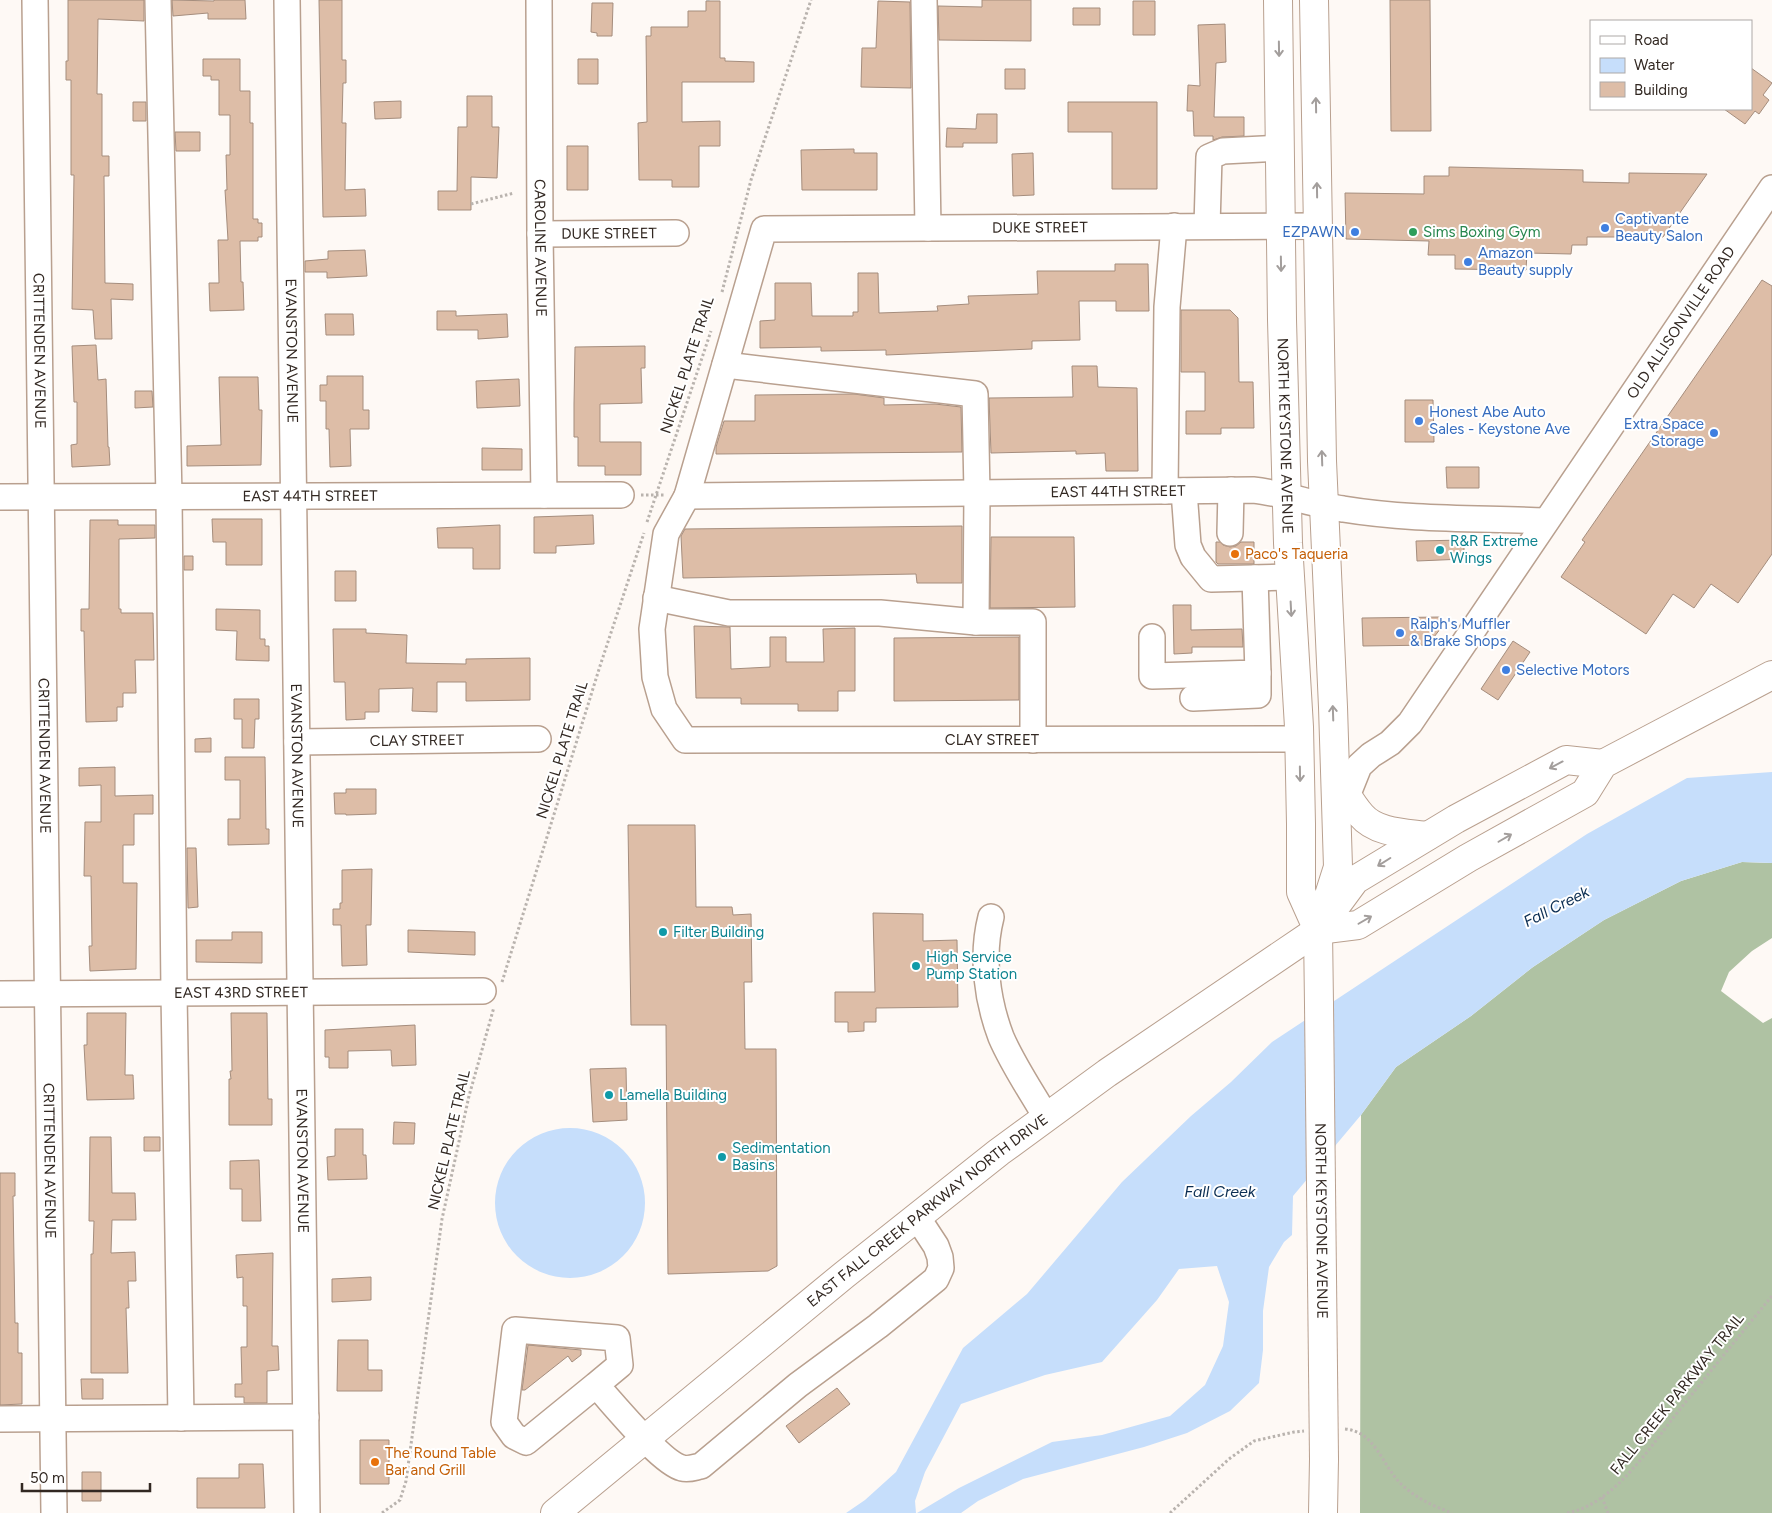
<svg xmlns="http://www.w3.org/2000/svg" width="1772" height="1513" viewBox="0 0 1772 1513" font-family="Figtree,sans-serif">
	<rect width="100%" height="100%" fill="#fef9f5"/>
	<path fill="#afc2a3" d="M1742,862L1772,863V938L1752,951L1729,972L1721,991L1763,1023L1772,1018V1513H1360L1361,1115L1396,1067L1471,1016L1533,967L1604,920L1681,881Z"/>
	<path fill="#c6defb" d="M1772,772V863L1742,862L1681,881L1604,920L1533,967L1471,1016L1396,1067L1361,1115L1293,1196L1292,1235L1284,1242L1269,1267L1263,1311V1350L1259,1383L1230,1411L1187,1433L1144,1447L1023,1479L978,1501L961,1513H917L959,1488L1052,1442L1102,1435L1170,1416L1205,1385L1223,1346L1229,1302L1217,1266L1179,1269L1157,1300L1102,1362L1045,1375L961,1404L925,1472L915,1501L916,1513H846L865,1500L896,1472L963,1348L1027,1294L1122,1182L1191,1116L1231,1082L1272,1042L1587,834L1687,778Z
		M495 1203a75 75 0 1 1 150 0a75 75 0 1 1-150 0Z"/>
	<path fill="#ddbda7" stroke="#a58d7d" d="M68,0H144V21L98,19L97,94H102V156H109V176H104L105,283L133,284V300L111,299L112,339H95L93,310L72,309L74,175H71V80H66V61H68Z
		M172,0L214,1V0H245L246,19H208V13L173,16Z
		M319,0H342V60H346V83H343L342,123H346L345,190L365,189L366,216L323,217Z
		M982,0H1031V41L939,40L938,6L982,7Z
		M1390,0H1430L1431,131H1391Z
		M706,1H720V58H725V61L754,62V82H682V122L720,121V146H699V187H672V180H639L638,123L647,122L646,36H651V27H688V11H706Z
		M878,1L910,2L911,88L861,87L862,48H876Z
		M1133,1H1155V35H1133Z
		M592,3H613L612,36H597V33L591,32Z
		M1073,8H1100V25H1073Z
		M1225,24L1226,62L1216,63L1214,117H1244V136L1222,137L1213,140V136H1194L1193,111H1187L1188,85L1200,86L1198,25Z
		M203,59H240V91H250V123H253V219H258V223H262V237H258V241H240L241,282H243L244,310L210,311L209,283H219L218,240H228L225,190H227L226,155H230V115H219V80H211V76H203Z
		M578,59H598V84H578Z
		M1751,68L1772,83L1763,95L1769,100L1759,114L1755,111L1745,124L1724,109H1751Z
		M1005,69H1025V89H1005Z
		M467,96H492V127H499L497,178L471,177V210H438V191H457L458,127H467Z
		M401,101V118L375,119L374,102Z
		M133,102H146V121H133Z
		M1068,102H1157V189H1112V132H1068Z
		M977,114H997V143H963V147H946L947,128L976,129Z
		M175,132H200V151H176Z
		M567,146H588V190H567Z
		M854,149V153H877V190H802L801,150Z
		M1033,153L1034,195L1013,196L1012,154Z
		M1449,167L1583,170V182L1629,183V173L1707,174L1663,237H1587V245H1572L1571,254L1527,253L1526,270L1455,269V255H1428L1429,241L1346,239L1345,193L1424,194V176H1449Z
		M365,250L367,276L327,278V272H305V261L328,259V251Z
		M1115,264H1148L1149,311H1116V301H1079L1080,340L1032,341V349L886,355V350L821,351V347L760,348V321L775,320V283H811L812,316H853V312H858V273H878L879,313L938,311L937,306L969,304L968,296L1038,294L1037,271H1115Z
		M1762,280L1772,286V554L1738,603L1711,584L1694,608L1673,594L1646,634L1561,577L1585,542L1582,540Z
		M1181,310H1230L1238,318L1239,382H1253L1254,428H1221V434H1186V411H1205V372H1181Z
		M437,311H456V316L507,314L508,337L478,339V330H437Z
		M325,314H353L354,335H326Z
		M96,345L98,380L106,379L108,447H109L110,465L72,467L71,445L77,444V402H74L72,346Z
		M645,346V368H641L642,403L600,404V442H641V475H605V466H578V437H574V404L575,347Z
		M1072,366H1097L1098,387L1137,388L1138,471H1106L1105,453L1076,454V451L991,453L989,398L1073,397Z
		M327,376H363V410H369V429H350L351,466L330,467L329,429H326V401H320V385H327Z
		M219,377H258L259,410H262L261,465L187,466V446L221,445Z
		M519,379L520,406L477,408L476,381Z
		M135,391H152L153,407L135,408Z
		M854,394L884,398V405L935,404L961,407L962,452L716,454V447L724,421H755V395Z
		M1405,400H1433L1434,442H1405Z
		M482,448L522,449V470H482Z
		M1446,467H1479V488H1447Z
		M593,515L594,544L556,546V553H534V517Z
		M212,519H262V565H226V542H213Z
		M90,520H118V525H155V538L119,539V609H121V613H153L154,660H135L136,693H123V707H117V721L86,722L84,631H81V609H89Z
		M500,525V569H473V548H438L437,528Z
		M962,526V583H917L916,574L683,578L681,536L685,529Z
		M991,537H1074L1075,607L990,608Z
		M1464,540V559L1417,561L1416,541Z
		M1216,542H1220L1223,545L1230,547L1236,546L1241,542H1254V564H1218L1216,562Z
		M184,556H193V570H184Z
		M335,571H356V601H335Z
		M1173,605H1191V630L1242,629L1243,647H1192V653L1174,654Z
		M216,609L260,610V639H265V646H269V661L236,660L237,631L216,630Z
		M1441,617V628L1434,637V645L1363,646L1362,618Z
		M694,626L730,627L731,669L770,667V637H786V662H824L823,629L855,628V691H838V711H798V704H741V698H696Z
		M333,629H366V633L407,635L406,663L466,664V659L530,658V700L466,701V682H437V712L412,711L413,688L379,689V712H365V719L346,720L345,682H334Z
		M1019,637V700L894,701V638Z
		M1513,641L1530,652L1498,700L1481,689Z
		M234,699H259V719H255L254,748H242V719H234Z
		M211,738V752H195V739Z
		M225,757H265L266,829H269V844L228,845V819H240V780H225Z
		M115,767V796L153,795V814H134V845H123V883H137L136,969L90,971L89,946H92L91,876H84L85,822H101V785L79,786V768Z
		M346,789H376V814L346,815V814H335L334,793H346Z
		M628,825H695L696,907H732L733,915L751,914L752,982H744L745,1049H776L777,1266L768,1271L668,1274L666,1025H631Z
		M187,848H196L198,907L188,908Z
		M372,869L371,925H366L367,965L342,966L341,925H333V909H340V903H342V870Z
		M873,913L923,914V941L957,940L958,1007L876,1008V1022H864V1031L848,1032V1022H835V992H875Z
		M408,930L475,932V955L408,952Z
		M232,932H262V963L196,962V940H232Z
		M87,1013H126L125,1075H133L134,1099L87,1100L84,1045H87Z
		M231,1013H267L268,1099H272V1125H229V1079H231L230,1071H232Z
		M415,1025L416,1065L392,1066L391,1050L348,1051V1068H329V1057H325V1030Z
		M626,1068L627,1120L593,1122L590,1069Z
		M394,1122L415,1123L414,1144H393Z
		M335,1129H363V1155H366L367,1179L328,1180L327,1157L335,1156Z
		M90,1137H111L112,1193H135L136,1220H112L111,1253L135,1252L136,1281H128L129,1308H126L128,1373H91V1254H93L94,1221H89Z
		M144,1137H160V1151H144Z
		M259,1160L261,1221H242V1189H230V1161Z
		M0,1173H15V1196H13L15,1323H18V1353H22V1404L0,1405Z
		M273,1253L272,1346H278L279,1370L267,1371V1403H244V1397H235V1384H242L241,1347H247V1306H243V1277L237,1278L236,1255Z
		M371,1277V1300L332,1302V1279Z
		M338,1340H368V1370H382V1391H337Z
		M528,1345L581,1350V1355L572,1362L568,1356L525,1390H522Z
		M81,1379H103V1399H82Z
		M837,1388L850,1404L799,1443L786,1426Z
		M360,1440H389V1484H360Z
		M239,1464H263L265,1508H197V1478H239Z
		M82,1472H101V1501H82Z"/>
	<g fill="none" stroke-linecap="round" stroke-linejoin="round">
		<g stroke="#b9a08f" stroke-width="28">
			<g id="minor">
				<path id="s1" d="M35,0L54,1513"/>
				<path d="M158,0L169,497L174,993L181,1418"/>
				<path id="s2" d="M287,0L307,1513"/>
				<path id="s3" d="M539,0L540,234L544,495"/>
				<path d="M924,0L928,228"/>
				<path d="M1207,226L1209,157L1223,151L1280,148"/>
				<path id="s4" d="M540,234L676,233"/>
				<path d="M725,365L975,394L977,493L976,622H1033V740"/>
				<path d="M1165,491L1167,307L1174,226"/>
				<path d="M1184,491L1188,545L1193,557L1211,579L1290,577"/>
				<path id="s5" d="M687,496L1253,490C1284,493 1313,505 1343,509C1410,520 1478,518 1546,521"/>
				<path id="s6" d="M0,497L621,495"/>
				<path d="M1230,533L1231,490"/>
				<path d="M656,598L729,613H880L976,622"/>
				<path d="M1152,637V676L1258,673L1255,578"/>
				<path d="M1193,698L1258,695V673"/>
				<path id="s7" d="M1299,739L685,740L664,709L655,677L652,629L666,534L687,496L764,229L1317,226"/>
				<path id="s8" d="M297,742L538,739"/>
				<path id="s9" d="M1341,811L1359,766L1371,755L1390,743L1410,723L1772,188"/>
				<path d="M991,917C981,956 987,1000 1001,1037C1013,1065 1031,1091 1046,1117"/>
				<path id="s10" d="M0,994L483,991"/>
				<path d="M596,1385L620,1365L617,1338L515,1330L504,1422L514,1436L526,1442L596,1385C613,1403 661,1463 682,1468C689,1470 695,1467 701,1466L798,1385L878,1326L936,1279L941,1268L940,1257L936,1246L917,1217"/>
				<path d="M0,1419L306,1417"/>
			</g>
		</g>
		<g stroke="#b9a08f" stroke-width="30">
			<g id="major">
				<path id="s11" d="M1278,0L1282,320L1288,543L1299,727L1301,824V892L1318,930"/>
				<path d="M1314,0L1322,461L1333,707L1338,867L1318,930L1319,1005"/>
				<path d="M1336,779C1345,791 1351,804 1361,815C1376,833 1405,833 1427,836"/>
				<path d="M1318,930L1358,925L1468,858L1585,793L1603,764L1772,675"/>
				<path id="s12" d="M555,1513L844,1275L999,1152L1107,1073L1318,930L1355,880L1456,819L1566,760L1603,764"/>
				<path d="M1323,1513L1324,1459"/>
			</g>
		</g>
		<path stroke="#b9b3ae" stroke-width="3" stroke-dasharray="2.5 2.5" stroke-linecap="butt" d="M708,0V1
			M471,204L514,193
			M722,292L751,180L811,0
			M641,495H665
			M647,522L711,331
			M502,982L600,666L644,533
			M1345,1429C1376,1432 1381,1464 1401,1484C1416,1498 1433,1506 1452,1513
			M1602,1497L1608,1513
			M382,1513L400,1500L406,1481L442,1219L469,1096L494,1007
			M1170,1513L1229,1459L1254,1441L1294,1432L1304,1431
			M1567,1513C1617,1504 1655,1439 1685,1403C1714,1367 1743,1331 1772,1296"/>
		<use href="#minor" stroke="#fff" stroke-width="25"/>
		<use href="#major" stroke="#fff" stroke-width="28"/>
		<g stroke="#b9a08f" stroke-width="30" stroke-linecap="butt">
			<g id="major-bridge">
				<path id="s13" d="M1319,1005L1324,1459"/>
			</g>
		</g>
		<use href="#major-bridge" stroke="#fff" stroke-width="28"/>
	</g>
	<defs><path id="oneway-shaft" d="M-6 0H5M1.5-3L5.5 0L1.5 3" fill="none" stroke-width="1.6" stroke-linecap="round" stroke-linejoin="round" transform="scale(1.25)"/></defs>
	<g stroke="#a39e9c">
		<use href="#oneway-shaft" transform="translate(1279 49) rotate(89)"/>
		<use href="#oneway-shaft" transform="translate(1316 105) rotate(-91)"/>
		<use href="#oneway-shaft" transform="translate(1317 190) rotate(-91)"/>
		<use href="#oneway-shaft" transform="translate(1281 264) rotate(89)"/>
		<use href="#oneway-shaft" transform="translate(1322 458) rotate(-92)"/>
		<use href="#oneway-shaft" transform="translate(1291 609) rotate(87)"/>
		<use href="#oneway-shaft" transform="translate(1333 713) rotate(-92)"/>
		<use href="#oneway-shaft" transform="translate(1556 765) rotate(152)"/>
		<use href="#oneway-shaft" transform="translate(1300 774) rotate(89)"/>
		<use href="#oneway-shaft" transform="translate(1505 838) rotate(-30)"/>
		<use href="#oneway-shaft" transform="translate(1384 862) rotate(148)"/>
		<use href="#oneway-shaft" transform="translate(1365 920) rotate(-30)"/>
	</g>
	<g fill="#3f7fe0" stroke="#fff" stroke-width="2">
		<circle cx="1605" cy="228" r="5"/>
		<circle cx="1355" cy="232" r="5"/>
		<circle cx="1468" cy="262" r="5"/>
		<circle cx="1419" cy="421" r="5"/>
		<circle cx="1714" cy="433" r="5"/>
		<circle cx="1400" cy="633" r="5"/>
		<circle cx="1506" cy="670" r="5"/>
	</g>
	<circle fill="#2e9e5b" stroke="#fff" stroke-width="2" cx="1413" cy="232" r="5"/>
	<g fill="#0f9aa8" stroke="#fff" stroke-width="2">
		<circle cx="1440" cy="550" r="5"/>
		<circle cx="663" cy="932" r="5"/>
		<circle cx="916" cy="966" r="5"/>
		<circle cx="609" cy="1095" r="5"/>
		<circle cx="722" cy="1157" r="5"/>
	</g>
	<g fill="#e8710a" stroke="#fff" stroke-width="2">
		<circle cx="1235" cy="554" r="5"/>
		<circle cx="375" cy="1462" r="5"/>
	</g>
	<g text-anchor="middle" stroke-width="4" stroke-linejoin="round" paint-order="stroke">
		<g font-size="15" fill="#366cbe" stroke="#fff" text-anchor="start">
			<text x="1615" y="224">Captivante<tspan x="1615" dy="17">Beauty Salon</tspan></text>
			<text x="1345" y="237" text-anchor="end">EZPAWN</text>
			<text x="1478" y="258">Amazon<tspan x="1478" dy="17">Beauty supply</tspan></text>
			<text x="1429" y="417">Honest Abe Auto<tspan x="1429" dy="17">Sales - Keystone Ave</tspan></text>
			<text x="1704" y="429" text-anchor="end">Extra Space<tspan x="1704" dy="17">Storage</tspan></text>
			<text x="1410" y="629">Ralph's Muffler<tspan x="1410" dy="17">&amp; Brake Shops</tspan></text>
			<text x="1516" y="675">Selective Motors</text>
		</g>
		<g font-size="15" fill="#322822" stroke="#fff">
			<text dy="5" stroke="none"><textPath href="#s7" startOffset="1426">DUKE STREET</textPath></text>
			<text dy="5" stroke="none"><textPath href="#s4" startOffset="69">DUKE STREET</textPath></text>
			<text dy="5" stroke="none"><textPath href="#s3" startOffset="248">CAROLINE AVENUE</textPath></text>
			<text dy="5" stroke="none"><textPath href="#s9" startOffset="599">OLD ALLISONVILLE ROAD</textPath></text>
			<text dy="5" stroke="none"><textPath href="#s1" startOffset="351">CRITTENDEN AVENUE</textPath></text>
			<text dy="5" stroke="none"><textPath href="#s2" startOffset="351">EVANSTON AVENUE</textPath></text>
			<text transform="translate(687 365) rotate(-72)" y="5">NICKEL PLATE TRAIL</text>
			<text dy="5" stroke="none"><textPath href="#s11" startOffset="436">NORTH KEYSTONE AVENUE</textPath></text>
			<text dy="5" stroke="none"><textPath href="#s5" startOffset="431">EAST 44TH STREET</textPath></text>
			<text dy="5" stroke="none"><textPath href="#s6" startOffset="310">EAST 44TH STREET</textPath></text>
			<text dy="5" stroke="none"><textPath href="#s8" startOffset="120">CLAY STREET</textPath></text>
			<text x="992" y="745">CLAY STREET</text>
			<text transform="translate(562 750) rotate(-73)" y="5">NICKEL PLATE TRAIL</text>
			<text dy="5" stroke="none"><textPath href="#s1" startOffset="756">CRITTENDEN AVENUE</textPath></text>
			<text dy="5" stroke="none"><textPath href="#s2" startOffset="756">EVANSTON AVENUE</textPath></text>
			<text dy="5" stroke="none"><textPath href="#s10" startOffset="241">EAST 43RD STREET</textPath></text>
			<text transform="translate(449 1140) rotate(-77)" y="5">NICKEL PLATE TRAIL</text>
			<text dy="5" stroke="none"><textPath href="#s1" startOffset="1161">CRITTENDEN AVENUE</textPath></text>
			<text dy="5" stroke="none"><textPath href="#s2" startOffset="1161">EVANSTON AVENUE</textPath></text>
			<text dy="5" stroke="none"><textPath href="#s12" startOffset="480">EAST FALL CREEK PARKWAY NORTH DRIVE</textPath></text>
			<text dy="5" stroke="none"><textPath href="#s13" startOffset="216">NORTH KEYSTONE AVENUE</textPath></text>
			<text transform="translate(1677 1394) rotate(-51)" y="5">FALL CREEK PARKWAY TRAIL</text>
		</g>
		<g font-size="15" fill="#27864d" stroke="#fff" text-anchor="start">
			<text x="1423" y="237">Sims Boxing Gym</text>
		</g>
		<g font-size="15" fill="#0d838f" stroke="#fff" text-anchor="start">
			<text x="1450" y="546">R&amp;R Extreme<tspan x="1450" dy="17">Wings</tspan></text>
			<text x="673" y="937">Filter Building</text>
			<text x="926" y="962">High Service<tspan x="926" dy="17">Pump Station</tspan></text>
			<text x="619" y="1100">Lamella Building</text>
			<text x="732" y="1153">Sedimentation<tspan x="732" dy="17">Basins</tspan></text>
		</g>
		<g font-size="15" fill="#c56008" stroke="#fff" text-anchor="start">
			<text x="1245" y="559">Paco's Taqueria</text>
			<text x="385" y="1458">The Round Table<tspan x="385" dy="17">Bar and Grill</tspan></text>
		</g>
		<g font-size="16" font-style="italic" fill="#0b2e53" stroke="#fff">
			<text transform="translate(1556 906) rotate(-27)" y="6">Fall Creek</text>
			<text x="1220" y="1197">Fall Creek</text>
		</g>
	</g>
	<rect x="1590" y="20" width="162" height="90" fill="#ffffff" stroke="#ada9a7"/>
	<rect x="1600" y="36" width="25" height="8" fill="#ffffff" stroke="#ada9a7"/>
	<text x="1634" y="45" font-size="15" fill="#322822">Road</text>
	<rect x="1600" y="58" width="25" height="15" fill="#c6defb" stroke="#ada9a7"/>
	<text x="1634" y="70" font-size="15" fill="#322822">Water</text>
	<rect x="1600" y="82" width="25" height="15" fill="#ddbda7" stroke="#ada9a7"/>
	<text x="1634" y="95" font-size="15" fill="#322822">Building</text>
	<path d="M22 1483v8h128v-8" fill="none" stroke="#322822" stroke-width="2.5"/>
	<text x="30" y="1483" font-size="15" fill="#322822" stroke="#ffffff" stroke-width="4" paint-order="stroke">50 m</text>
</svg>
